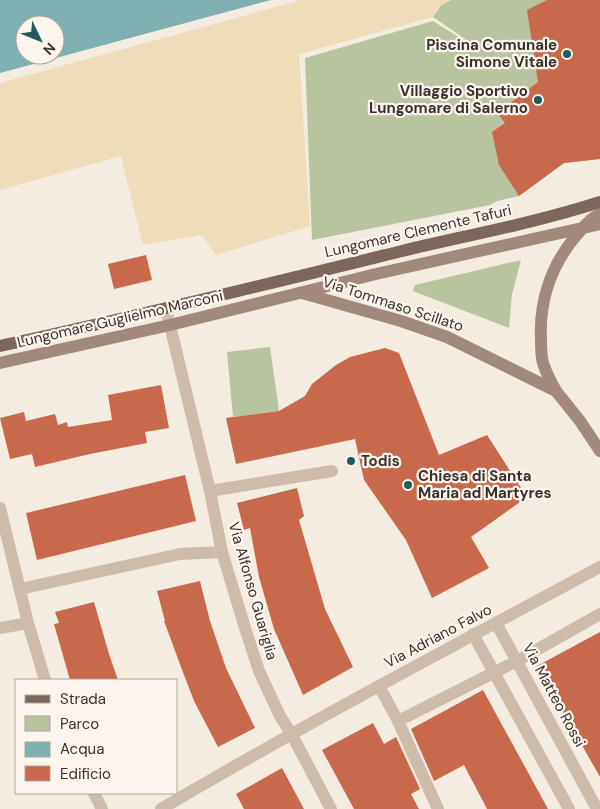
<svg xmlns="http://www.w3.org/2000/svg" width="600" height="809" viewBox="0 0 600 809" font-family="'DM Sans',sans-serif">
	<rect width="100%" height="100%" fill="#f4ebe1"/>
	<path fill="#b8c4a0" d="M451,0H600V159L564,163L519,196L497,201L490,205L312,240L305,58L433,21L465,41V39L433,17L441,5Z
		M521,260L512,294L509,328L413,291L415,285Z
		M270,347L279,411L233,417L227,352Z"/>
	<path fill="#efdcb8" d="M301,0H451L441,5L433,17L299,54L310,226L216,255L202,235L143,245L121,156L0,190V83Z"/>
	<path fill="#7fb0b2" fill-rule="evenodd" d="M0,0H271L0,73ZM25,25H55V55H25Z"/>
	<path fill="#c8694b" d="M547,0H600V159L564,163L519,196L499,165L492,132L505,123L497,113L538,82L527,10Z
		M146,255L152,280L114,289L108,264Z
		M385,348L399,353L439,455L487,435L527,497L471,537L489,568L432,598L406,540L364,480L355,439L236,464L226,418L279,411L305,396L312,384L336,365L350,357Z
		M161,385L169,428L145,432L147,443L90,454L35,467L32,454L10,459L0,418L24,412L26,421L55,414L58,425L67,422L68,427L112,420L108,395Z
		M185,475L196,521L37,560L26,513Z
		M297,488L304,516L299,520L325,609L353,667L303,695L274,629L259,577L250,528L244,530L237,503Z
		M200,581L210,621L226,668L255,728L218,747L194,701L181,667L164,621H165L157,591Z
		M94,602L109,654L118,680H70L54,624L59,623L55,612Z
		M600,632V777L537,666Z
		M483,690L548,809H487L464,765L434,781L411,729Z
		M373,723L384,744L396,737L420,789L411,794L419,809H354L322,750Z
		M282,768L304,809H244L236,794Z"/>
	<g fill="none" stroke-linecap="round" stroke-linejoin="round">
		<path stroke="#cdbbac" stroke-width="12" d="M210,491L332,471"/>
		<path stroke="#cdbbac" stroke-width="12" d="M166,309L210,491L222,552L246,631L259,671L280,716L292,735L331,809
			M0,508L28,623L45,680
			M20,589L180,554L222,552
			M496,623L597,809
			M0,628L28,623
			M473,634L569,809
			M379,686L398,721L438,809
			M398,721L517,661L600,614
			M94,793L102,809
			M161,809C305,724 453,646 600,567"/>
		<path stroke="#a18a7d" stroke-width="12" d="M302,293L401,321L447,337L556,391L580,421L600,451
			M0,363L170,325L376,274L600,224
			M556,391C551,382 546,373 543,363C541,356 541,348 541,340C539,302 551,266 575,237C582,229 590,218 600,214"/>
		<path stroke="#7d675c" stroke-width="12" d="M0,346C135,317 268,284 402,251C468,235 535,223 600,202"/>
	</g>
	<g fill="#1f5a5e" stroke="#fbf5ee" stroke-width="2">
		<circle cx="567" cy="54" r="5"/>
		<circle cx="538" cy="100" r="5"/>
		<circle cx="351" cy="461" r="5"/>
		<circle cx="408" cy="485" r="5"/>
	</g>
	<g text-anchor="middle" stroke-width="4.5" stroke-linejoin="round" paint-order="stroke">
		<g font-size="15" font-weight="bold" fill="#3b302b" stroke="#fbf5ee" text-anchor="end">
			<text x="557" y="50">Piscina Comunale<tspan x="557" dy="17">Simone Vitale</tspan></text>
			<text x="528" y="96">Villaggio Sportivo<tspan x="528" dy="17">Lungomare di Salerno</tspan></text>
			<text x="361" y="466" text-anchor="start">Todis</text>
			<text x="418" y="481" text-anchor="start">Chiesa di Santa<tspan x="418" dy="17">Maria ad Martyres</tspan></text>
		</g>
		<g font-size="15" fill="#3b302b" stroke="#fbf5ee">
			<text transform="translate(418 231) rotate(-13)" y="5">Lungomare Clemente Tafuri</text>
			<text transform="translate(393 304) rotate(18)" y="5">Via Tommaso Scillato</text>
			<text transform="translate(120 319) rotate(-13)" y="5">Lungomare Guglielmo Marconi</text>
			<text transform="translate(253 591) rotate(74)" y="5">Via Alfonso Guariglia</text>
			<text transform="translate(438 636) rotate(-28)" y="5">Via Adriano Falvo</text>
			<text transform="translate(554 695) rotate(62)" y="5">Via Matteo Rossi</text>
		</g>
	</g>
	<rect x="15" y="679" width="162" height="115" fill="#fbf5ee" stroke="#aea6a0"/>
	<rect x="25" y="695" width="25" height="8" fill="#7d675c" stroke="#aea6a0"/>
	<text x="60" y="704" font-size="15" fill="#3b302b">Strada</text>
	<rect x="25" y="716" width="25" height="15" fill="#b8c4a0" stroke="#aea6a0"/>
	<text x="60" y="729" font-size="15" fill="#3b302b">Parco</text>
	<rect x="25" y="742" width="25" height="15" fill="#7fb0b2" stroke="#aea6a0"/>
	<text x="60" y="754" font-size="15" fill="#3b302b">Acqua</text>
	<rect x="25" y="766" width="25" height="15" fill="#c8694b" stroke="#aea6a0"/>
	<text x="60" y="779" font-size="15" fill="#3b302b">Edificio</text>
	<g transform="translate(40 40) rotate(133)"><circle r="24" fill="#fbf5ee" stroke="#aea6a0"/>
	<path d="M0-4L9 19L0 12L-9 19Z" fill="#1f5a5e"/>
	<text y="-8" font-size="14" font-weight="bold" text-anchor="middle" fill="#3b302b">N</text>
	</g>
</svg>
